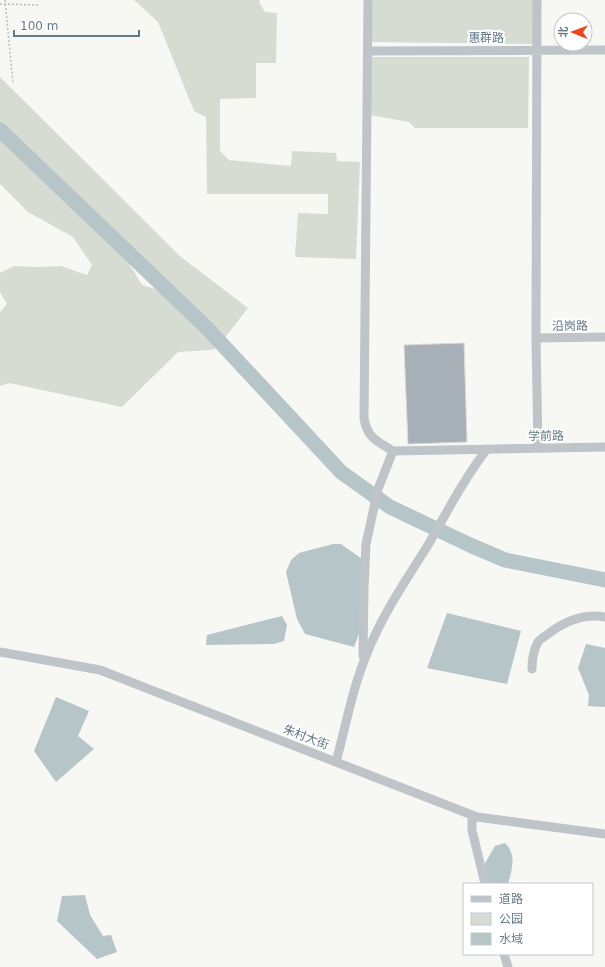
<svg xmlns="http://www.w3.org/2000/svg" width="605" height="967" viewBox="0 0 605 967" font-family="'DejaVu Sans','Noto Sans SC',sans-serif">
	<rect width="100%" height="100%" fill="#f7f7f4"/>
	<path fill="#d7dcd3" d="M134,0H260L259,2L265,12L277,13L276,63H256V98L220,99V151L229,160L291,166L292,151L336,153L337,161L360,162L356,259L295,257L298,213L328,214V194H207L206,117L194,111L158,22Z
		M372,0H533V44L372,42Z
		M372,57H529L528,128H415L409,122L370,115Z
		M0,77L181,257L248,308L223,340L0,124Z
		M0,136L121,253L133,270L142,285L162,291L221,347L210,350L178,352L122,407L9,383L0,386V312L7,304L0,292V273L14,266L37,267L61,266L87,275L92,265L73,237L28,212L0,184Z"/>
	<path fill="#b6c5c8" d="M333,544H341L362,559L359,634L354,647L305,634L297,619L286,572L291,560L299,553Z
		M447,613L521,631L507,684L427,668Z
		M282,616L287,625L284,641L274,644L206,645L207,635Z
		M586,644L605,648V707L588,706L589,695L578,668Z
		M56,697L89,711L78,736L94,749L56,782L34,751Z
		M505,843C517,855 512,869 508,884H488L484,865L495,846Z
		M85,895L90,915L103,936L111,935L117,952L97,959L57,921L62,896Z"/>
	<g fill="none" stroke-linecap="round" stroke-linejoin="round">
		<path stroke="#b6c5c8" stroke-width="15" d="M0,130L206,327L341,472L390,507L470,545L505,560L605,580"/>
	</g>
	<path fill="#a6b0b6" stroke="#d9d9d6" d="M464,343L467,442L408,444L404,345Z"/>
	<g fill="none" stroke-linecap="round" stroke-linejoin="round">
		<path stroke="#b9bdc0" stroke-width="1.5" stroke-dasharray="2 2" stroke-linecap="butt" d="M5,0L13,84
			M0,4L40,5"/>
		<path stroke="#bfc4c8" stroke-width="9" d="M368,0L364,418C367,438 377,441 393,451L605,447
			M537,0L536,338L538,448
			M368,51L605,50
			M536,338L605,337
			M0,652L100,670L477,817L605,834
			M363,656L364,588L366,544L378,489L393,451
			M532,669C532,659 533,651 538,642C540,639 544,637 548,634C565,621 583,613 605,617
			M336,762C346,725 353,686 368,651C383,613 407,579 428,545C447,512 464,479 487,449
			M472,815V830L485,884
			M504,954L508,967"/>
	</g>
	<g text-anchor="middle" stroke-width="4" stroke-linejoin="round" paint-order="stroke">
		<g font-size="12" fill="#647987" stroke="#fff">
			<text x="486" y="42">惠群路</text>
			<text transform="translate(570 326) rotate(-1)" y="4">沿岗路</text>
			<text transform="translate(546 436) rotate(-1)" y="4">学前路</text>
			<text transform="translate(306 737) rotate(21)" y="4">朱村大街</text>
		</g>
	</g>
	<rect x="463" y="883" width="130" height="72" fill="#ffffff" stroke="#c1c9cf"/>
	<rect x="471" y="896" width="20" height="6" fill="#bfc4c8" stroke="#c1c9cf"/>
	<text x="499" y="903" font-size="12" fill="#647987">道路</text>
	<rect x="471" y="913" width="20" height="12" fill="#d7dcd3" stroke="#c1c9cf"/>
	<text x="499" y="923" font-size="12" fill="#647987">公园</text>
	<rect x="471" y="933" width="20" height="12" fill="#b6c5c8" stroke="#c1c9cf"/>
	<text x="499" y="943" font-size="12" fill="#647987">水域</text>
	<g transform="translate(573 32) rotate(271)"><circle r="19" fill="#ffffff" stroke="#c1c9cf"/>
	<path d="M0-3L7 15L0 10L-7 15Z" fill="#ed461d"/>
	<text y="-6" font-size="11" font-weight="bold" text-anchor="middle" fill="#647987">北</text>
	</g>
	<path d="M14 30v6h125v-6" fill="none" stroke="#647987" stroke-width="2"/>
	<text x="20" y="30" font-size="12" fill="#647987" stroke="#ffffff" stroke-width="3" paint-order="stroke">100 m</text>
</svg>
